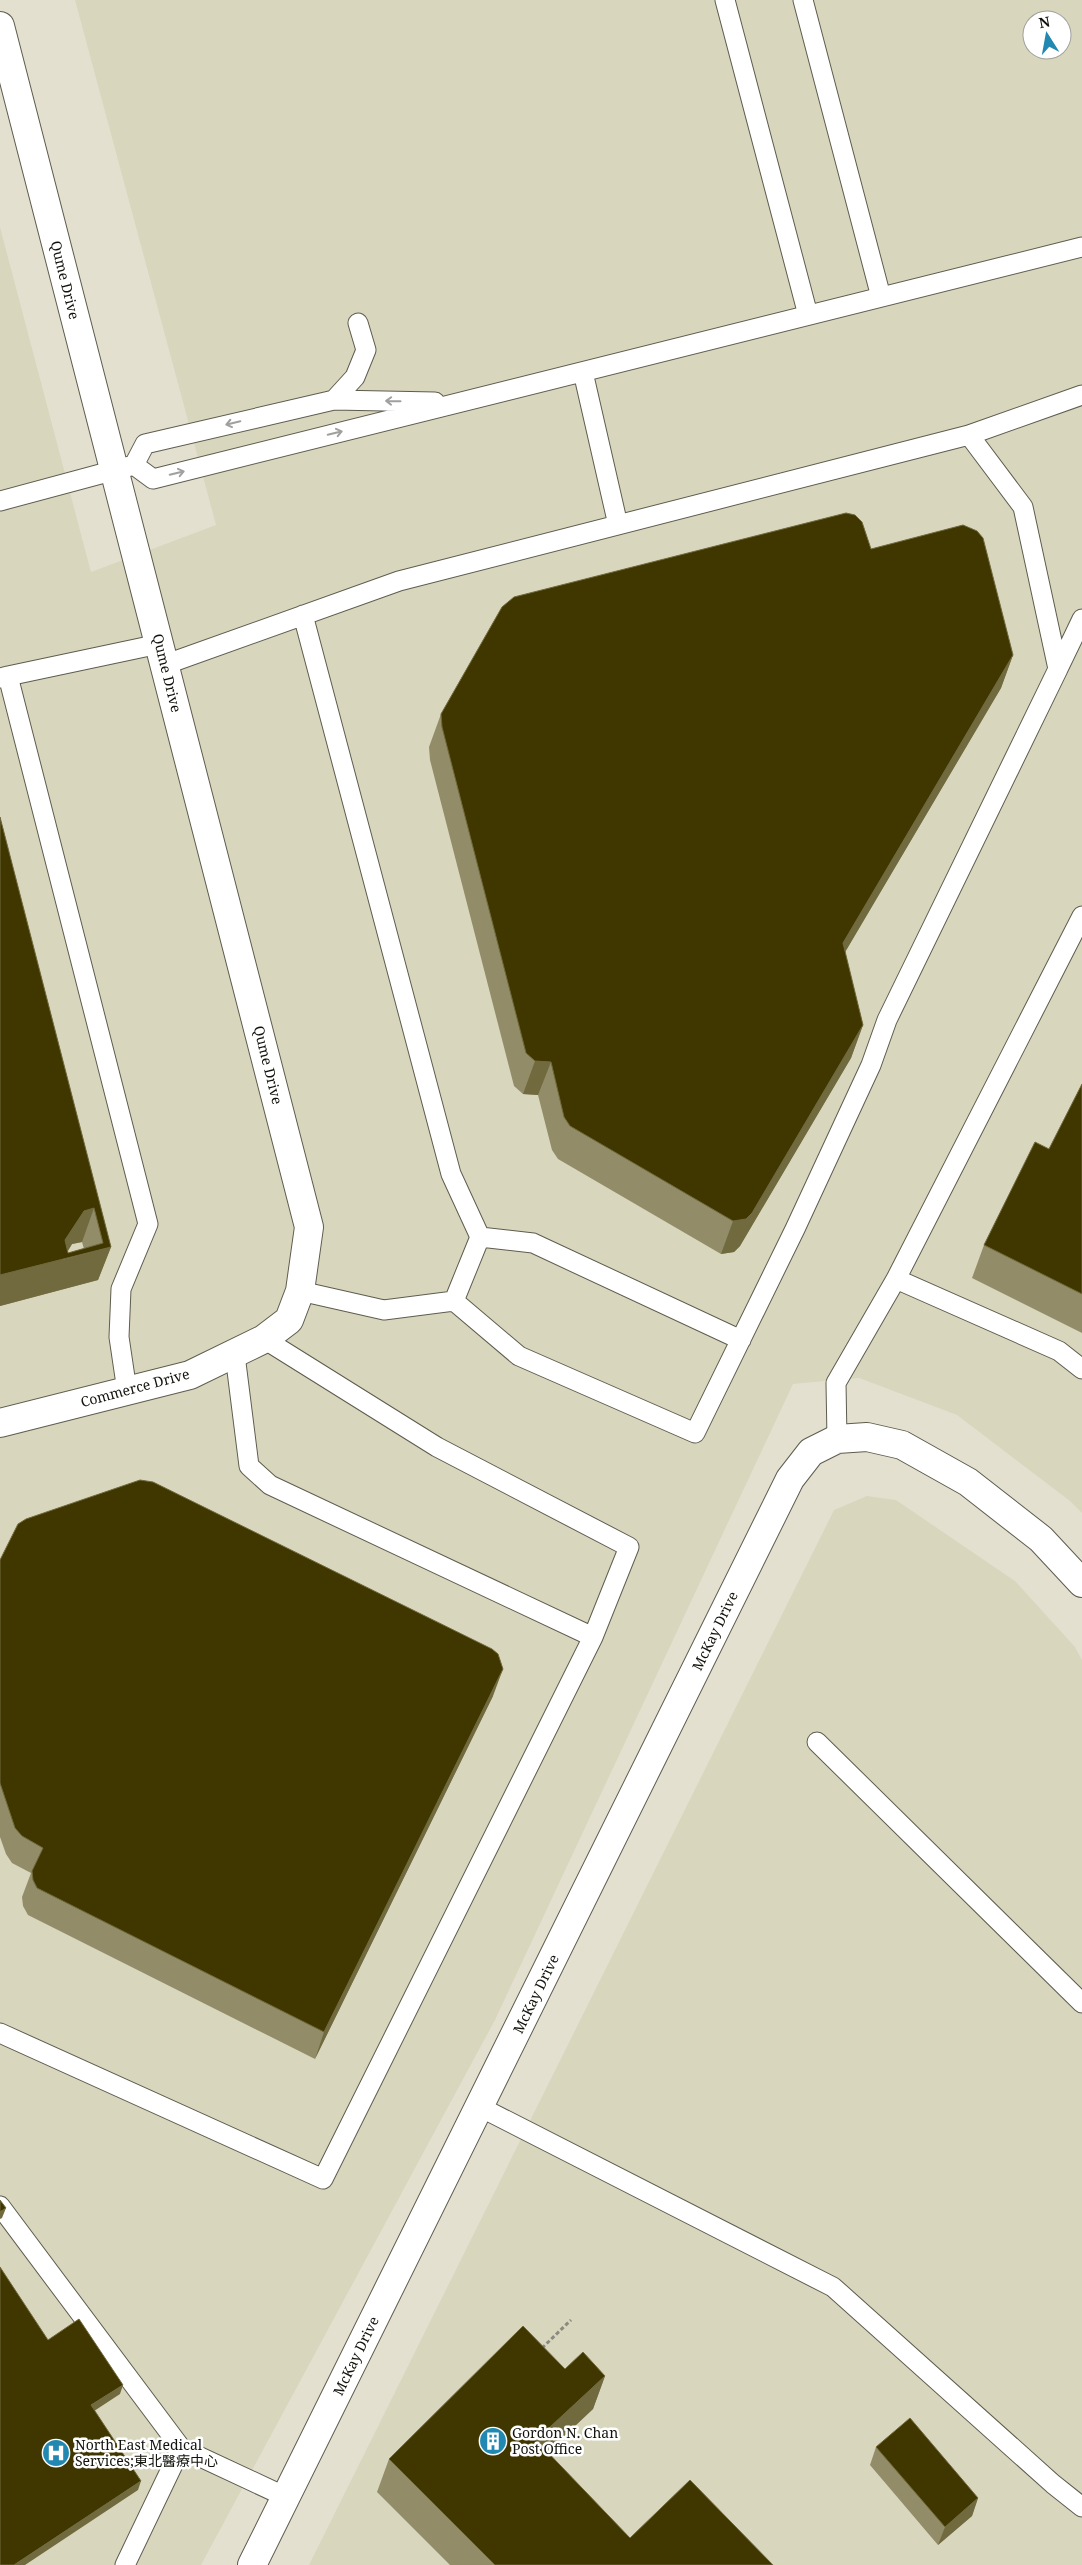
<svg xmlns="http://www.w3.org/2000/svg" width="1082" height="2565" viewBox="0 0 1082 2565" font-family="'Noto Serif','Noto Sans SC',serif">
	<rect width="100%" height="100%" fill="#e3e0d0"/>
	<path fill="#d9d6be" fill-rule="evenodd" d="M75,0H1082V1513L1070,1501L957,1415L859,1378L793,1384L495,2020L201,2565H0V227L91,572L216,525ZM1032,20H1062V50H1032Z
		M867,1496L896,1500L1015,1581L1075,1647L1082,1660V2565H309L834,1510Z"/>
	<g fill="none" stroke-linecap="round" stroke-linejoin="round">
		<g stroke="#5e5c4e" stroke-width="21">
			<path id="lane" d="M725,0L808,315
				M803,0L881,297
				M583,372L618,525
				M334,400L355,377L366,350L358,323
				M969,435L1082,395
				M134,465L153,479L1082,247
				M0,501L134,465L145,444L334,400L435,402
				M303,615L451,1174L480,1237L454,1301
				M164,665L399,581L969,435L1023,507L1058,669L887,1020L871,1065L795,1229L695,1433L519,1356L454,1301L384,1310L300,1291
				M1058,669L1082,619
				M8,676L159,644
				M0,678L8,676L148,1224L121,1289L119,1337L127,1391
				M480,1237L533,1243L741,1340
				M896,1279L1059,1351L1082,1369
				M235,1355L249,1466L270,1485L593,1637
				M837,1439L836,1383L896,1279L1082,916
				M817,1742L1082,2003
				M0,2033L323,2179L593,1637L629,1547L437,1447L264,1339
				M480,2107L833,2287L1053,2484L1082,2507
				M0,2206L181,2448
				M125,2565L181,2448L286,2497"/>
		</g>
		<g stroke="#5e5c4e" stroke-width="30">
			<path id="secondary" d="M0,26L309,1227L300,1291L289,1320L264,1339L190,1375L0,1423
				M252,2565L790,1479L811,1452L837,1439L867,1437L902,1445L968,1482L1041,1539L1082,1583"/>
		</g>
		<path stroke="#8b8a7e" stroke-width="3" stroke-dasharray="4 2.5" stroke-linecap="butt" d="M542,2348L571,2320"/>
		<use href="#lane" stroke="#fff" stroke-width="19"/>
		<use href="#secondary" stroke="#fff" stroke-width="28"/>
	</g>
	<path fill="#928c68" fill-rule="evenodd" d="M871,549L1013,655L1001,688L845,952L863,1025L851,1058L740,1246L734,1252L721,1254L558,1159L552,1150L538,1095L523,1094L514,1086L430,760L429,747L441,714Z
		M0,817L111,1247L98,1280L0,1306ZM82,1242L84,1249L68,1253V1251L72,1244Z
		M1082,1084V1333L972,1278L984,1245L1049,1149Z
		M0,1560L493,1696L315,2059L28,1915L23,1906L22,1897L31,1873L12,1863L6,1854L0,1837Z
		M565,2369L605,2376L593,2409L547,2452L630,2538L773,2565H450L377,2492L389,2459Z
		M876,2447L978,2498L972,2516L938,2545L870,2465Z"/>
	<path fill="#716a3e" d="M1013,655L1001,688L831,976L843,943Z
		M863,1025L851,1058L740,1246L734,1252L721,1254L733,1221Z
		M535,1061L551,1062L538,1095L523,1094Z
		M94,1208L82,1242L72,1244L62,1260L111,1247L98,1280L0,1306V1275L65,1240L84,1211Z
		M503,1669L493,1696L315,2059L324,2032Z
		M6,2208L2,2218L0,2219V2212Z
		M605,2376L593,2409L524,2474L536,2440Z
		M123,2385L120,2394L88,2415L91,2405Z
		M141,2481L138,2490L25,2565H14Z
		M978,2498L972,2516L938,2545L945,2527Z"/>
	<path fill="#403700" stroke="#716a3e" fill-rule="evenodd" d="M846,513L855,515L862,522L871,549L963,525L977,531L983,538L1013,655L843,943L863,1025L752,1213L746,1219L733,1221L570,1126L564,1117L551,1062L535,1061L526,1053L442,727L441,714L502,607L514,597Z
		M0,817L111,1247L0,1275ZM94,1208L103,1243L68,1253L65,1240L84,1211Z
		M1082,1084V1294L984,1245L1035,1142L1049,1149Z
		M140,1480L153,1482L492,1649L498,1654L503,1669L324,2032L37,1888L33,1880L32,1871L43,1848L22,1836L15,1828L0,1783V1560L18,1524L26,1519Z
		M0,2200L6,2208L0,2212Z
		M0,2267L48,2340L79,2319L123,2385L91,2405L141,2481L14,2565H0Z
		M523,2326L565,2369L583,2352L605,2376L536,2440L630,2538L690,2480L773,2565H495L389,2459Z
		M910,2418L978,2498L945,2527L876,2447Z"/>
	<defs><path id="oneway-shaft" d="M-6 0H5M1.5-3L5.5 0L1.5 3" fill="none" stroke-width="1.6" stroke-linecap="round" stroke-linejoin="round" transform="scale(1.25)"/></defs>
	<g stroke="#a0a09e">
		<use href="#oneway-shaft" transform="translate(393 401) rotate(-179)"/>
		<use href="#oneway-shaft" transform="translate(233 423) rotate(167)"/>
		<use href="#oneway-shaft" transform="translate(335 433) rotate(-14)"/>
		<use href="#oneway-shaft" transform="translate(177 473) rotate(-14)"/>
	</g>
	<defs>
		<g id="building-disc" transform="scale(1.4375)"><circle r="9.5" fill="#2189b1" stroke="#fff"/><path d="M-4-6H4V6H1V3H-1V6H-4ZM-2.5-4.3h1.7v1.8h-1.7ZM.8-4.3h1.7v1.8H.8ZM-2.5-1h1.7V.8h-1.7ZM.8-1h1.7V.8H.8Z" fill="#fff"/></g>
		<g id="hospital-disc" transform="scale(1.4375)"><circle r="9.5" fill="#2189b1" stroke="#fff"/><path d="M-5-5h3v3.5h4V-5h3V5h-3V1.5h-4V5h-3Z" fill="#fff"/></g>
	</defs>
	<g fill-rule="evenodd">
		<use href="#building-disc" x="493" y="2441"/>
		<use href="#hospital-disc" x="56" y="2453"/>
	</g>
	<g text-anchor="middle" stroke-width="5" stroke-linejoin="round" paint-order="stroke">
		<g font-size="14" fill="#12120c" stroke="#fff">
			<text transform="translate(65 280) rotate(76)" y="5">Qume Drive</text>
			<text transform="translate(167 673) rotate(76)" y="5">Qume Drive</text>
			<text transform="translate(268 1065) rotate(76)" y="5">Qume Drive</text>
			<text transform="translate(135 1388) rotate(-15)" y="5">Commerce Drive</text>
			<text transform="translate(715 1631) rotate(-64)" y="5">McKay Drive</text>
			<text transform="translate(536 1994) rotate(-64)" y="5">McKay Drive</text>
			<text transform="translate(356 2356) rotate(-64)" y="5">McKay Drive</text>
		</g>
		<g font-size="14" fill="#12120c" stroke="#fff" text-anchor="start">
			<text x="512" y="2438">Gordon N. Chan<tspan x="512" dy="16">Post Office</tspan></text>
			<text x="75" y="2450">North East Medical<tspan x="75" dy="16">Services;東北醫療中心</tspan></text>
		</g>
	</g>
	<g transform="translate(1047 35) rotate(349)"><circle r="24" fill="#ffffff" stroke="#a0a09e"/>
	<path d="M0-4L9 19L0 12L-9 19Z" fill="#2189b1"/>
	<text y="-8" font-size="14" font-weight="bold" text-anchor="middle" fill="#12120c">N</text>
	</g>
</svg>
